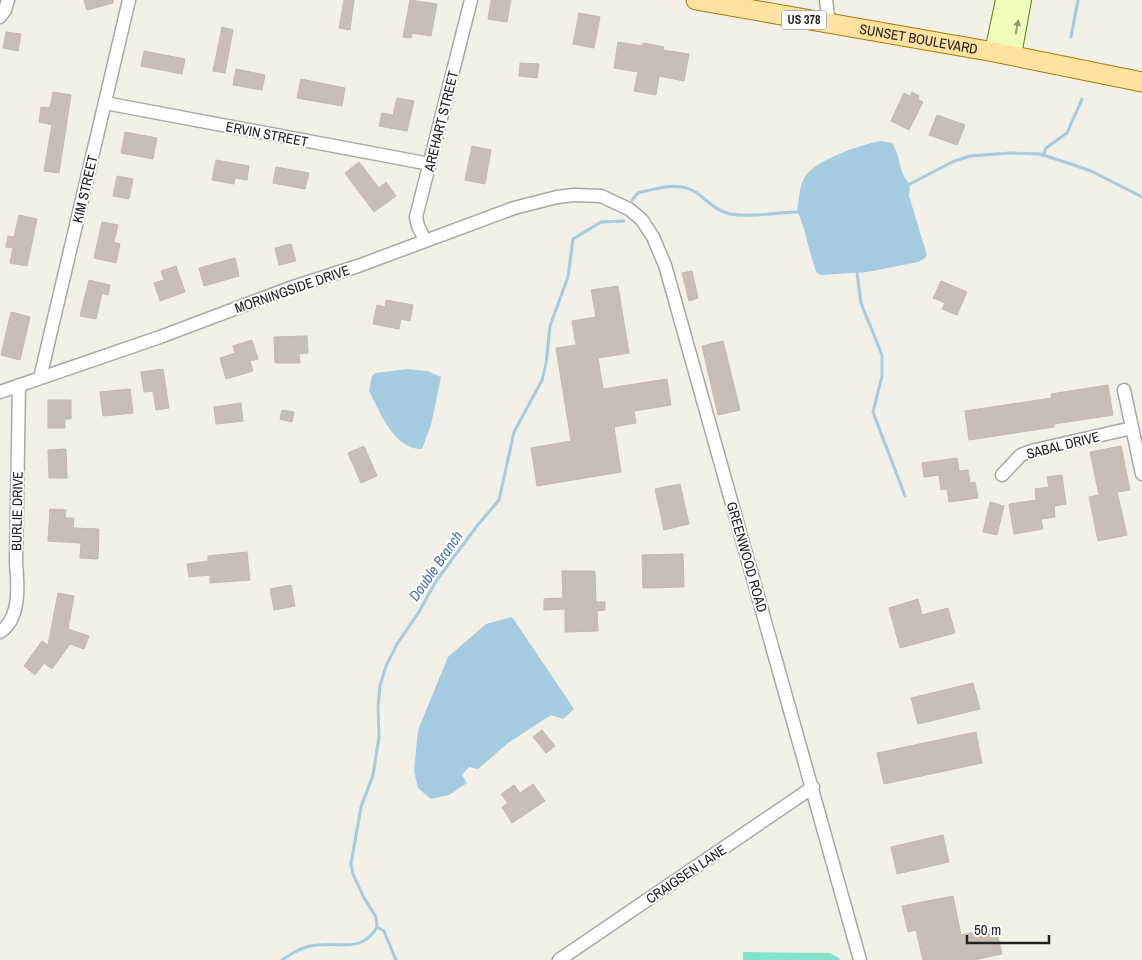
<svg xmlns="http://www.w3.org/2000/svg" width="1142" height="960" viewBox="0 0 1142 960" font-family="'Archivo Narrow',sans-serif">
	<rect width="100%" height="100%" fill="#f2f0e7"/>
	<path fill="#82e5cb" d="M743,952L830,953L839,958L840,960H743Z"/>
	<path fill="#a6cce1" d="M881,141L892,143C901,156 898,173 910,184L909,196L927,255L925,258L918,262L867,272L821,275L817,273C810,259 804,220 797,212C799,202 799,187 804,178C814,160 862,144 881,141Z
		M408,369L427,371L441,377L431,425L422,449C394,450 380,412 369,391L372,376L375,373Z
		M512,617L574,709L563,719L551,715L508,743L478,769L469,767L462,775L467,783L449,795L431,799L418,788L414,771L418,730L448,657L486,624Z"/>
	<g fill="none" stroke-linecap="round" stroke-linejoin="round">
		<path stroke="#a6cce1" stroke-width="3" d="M1071,37L1078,0
			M1043,156L1046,148L1067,133L1082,99
			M910,184L952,162L970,156L1010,153L1040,154L1071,164L1091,171L1142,197
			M632,200L638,193C659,188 683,180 701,196C711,204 717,211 730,214C752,218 775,212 797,212
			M857,273L861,303L882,355V376L873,412L905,496
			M282,960C294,952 303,946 318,945C342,942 362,953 377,927
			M396,960L384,931L377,927L376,917L363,896L353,874L351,864L361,807L373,775L379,737L378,707L380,686L386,666L397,644L419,612L436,581L477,526L499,500L514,432L542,380L546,364L550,326L568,277L573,239L601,222L624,221"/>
	</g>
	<path fill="#c7bfb6" stroke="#c5b8a8" d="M84,0H113V3L87,10Z
		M344,0H354L350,30L339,28Z
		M410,0L437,4L431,36L412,33L411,38L403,37Z
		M491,0H511L507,22L488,19Z
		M579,13L600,17L594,48L573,44Z
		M222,27L233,30L225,73L213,71Z
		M6,32L21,34L18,51L3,48Z
		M618,42L643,46V43L664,47L663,50L689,54L684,81L659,76L656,95L634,91L638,72L614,68Z
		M144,51L185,59L182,74L141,66Z
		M520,63L539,64L537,78L519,76Z
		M236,69L265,75L262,90L233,85Z
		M301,79L345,88L342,106L297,98Z
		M53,92L71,95L59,173L44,171L52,125L39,122L41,107L50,108Z
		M912,92L919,96L918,99L923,102L909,130L891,121L904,93L910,96Z
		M397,98L414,101L407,131L379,126L382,113L393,115Z
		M937,115L965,125L957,145L929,135Z
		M125,132L157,138L153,159L121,153Z
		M472,146L491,150L485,184L465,180Z
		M216,160L249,166L247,180L235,178L234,184L212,180Z
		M359,162L379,188L386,182L396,196L374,212L345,173Z
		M276,167L309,173L305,189L273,183Z
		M117,176L133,179L129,199L113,196Z
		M19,215L37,219L27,266L10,263L13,248L6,247L8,236L14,237Z
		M102,222L118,225L114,242L120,244L116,263L94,258Z
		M291,244L296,261L279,265L275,248Z
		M235,258L239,276L204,286L199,268Z
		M176,266L185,292L160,301L154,283L164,280L161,271Z
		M692,271L698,298L689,301L682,273Z
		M89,280L110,285L108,295L102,293L96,319L80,316Z
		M941,281L967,292L957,315L942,309L945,303L933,298Z
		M618,286L629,353L598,358L603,389L667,379L671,405L634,411L636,423L614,427L621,472L537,486L531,448L571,441L556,348L576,345L572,321L596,317L591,290Z
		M386,300L413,305L410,321L401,319L399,329L373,324L377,305L385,307Z
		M11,312L30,317L20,360L1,355Z
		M307,336L308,353L299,354L300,363H275L274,337Z
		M252,340L258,359L250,361L253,371L226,379L220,358L235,353L233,346Z
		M723,341L740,410L718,415L702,346Z
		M163,369L169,408L156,410L153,391L144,392L141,372Z
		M1108,385L1113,415L1054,424V427L969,440L965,411L1052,398L1051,394Z
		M130,389L133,413L103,416L100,392Z
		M48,400H71V419H65V428H48Z
		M241,403L243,421L216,424L214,407Z
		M282,410L294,412L292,422L280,419Z
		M364,446L377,476L361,483L348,453Z
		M1121,446L1130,490L1117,492L1127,535L1098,541L1089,497L1099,495L1090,452Z
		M66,449L67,478H49L48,450Z
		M957,458L959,471L968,470L970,483L975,482L978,498L949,502L947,489L941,490L939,475L924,477L922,463Z
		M1062,475L1066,504L1054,506L1055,517L1041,519L1043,529L1014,534L1009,504L1036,500L1035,489L1049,487L1047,477Z
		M680,484L689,524L664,530L655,489Z
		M990,502L1004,506L997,535L983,532Z
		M50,509L66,510L65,518H74L73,528L99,529L98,559L80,558L81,543L48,541Z
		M247,552L250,580L210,583V575L189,577L187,564L208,561V556Z
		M683,554L684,587L643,588L642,555Z
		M562,571H595L596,602H605V610L597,611L598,631L565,632V609L544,610V599L563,598Z
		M291,585L295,606L274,610L270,589Z
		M58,593L74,596L68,629L89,636L84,649L70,644L52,669L44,663L35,675L24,666L42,641L48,645Z
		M918,599L922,615L948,608L955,633L900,648L889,608Z
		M973,683L980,709L918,724L911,698Z
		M542,730L555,746L546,753L533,737Z
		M976,732L982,763L884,784L877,753Z
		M533,784L545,801L512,823L502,807L508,803L501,794L514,785L520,793Z
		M943,835L949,862L897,874L891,847Z
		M953,896L961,935L996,928L1002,954L973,960H923L916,930L908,932L902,906Z"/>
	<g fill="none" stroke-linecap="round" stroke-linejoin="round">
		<g stroke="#a8a8a8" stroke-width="15">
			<path id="street" d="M826,0L829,24
				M0,17L5,10L8,0
				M105,103L430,164
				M425,240L418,226L416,217L471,0
				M40,378L129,0
				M1124,390L1142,474
				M0,392L160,337L290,288L358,266L514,208L557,197L574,195L601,196L629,209L642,220L653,237L665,265L860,960
				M1002,475L1021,455L1031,451L1132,428
				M0,632C21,618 18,585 16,563L19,385
				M559,960L813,787"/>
		</g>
		<g stroke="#628000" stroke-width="20">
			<path id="secondary" d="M994,52L1005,0
				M1012,55L1022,0"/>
		</g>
		<g stroke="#9e7d00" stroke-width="21">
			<g id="primary">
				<path id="s1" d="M696,0L994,52L1142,82"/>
			</g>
		</g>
		<use href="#street" stroke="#fff" stroke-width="12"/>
		<use href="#secondary" stroke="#f1fdba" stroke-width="18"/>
		<use href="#primary" stroke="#ffe29f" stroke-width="19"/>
	</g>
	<defs><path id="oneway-solid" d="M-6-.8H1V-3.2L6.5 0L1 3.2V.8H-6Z" transform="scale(1.25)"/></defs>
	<use fill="#939a75" href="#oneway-solid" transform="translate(1017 27) rotate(-79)"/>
	<g text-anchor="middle" stroke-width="4" stroke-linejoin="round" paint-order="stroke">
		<rect fill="#fff" stroke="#646464" stroke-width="1" x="781.5" y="10.5" width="45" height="19" rx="4"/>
		<g font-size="12" font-weight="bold" fill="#212121">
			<text x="804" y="24">US 378</text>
		</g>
		<g font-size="14" fill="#212121" stroke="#fff">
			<text dy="5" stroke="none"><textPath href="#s1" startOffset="226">SUNSET BOULEVARD</textPath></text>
			<text transform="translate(441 121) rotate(-76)" y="5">AREHART STREET</text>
			<text transform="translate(267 134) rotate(11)" y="5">ERVIN STREET</text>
			<text transform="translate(85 189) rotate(-77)" y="5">KIM STREET</text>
			<text transform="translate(292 289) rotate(-19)" y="5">MORNINGSIDE DRIVE</text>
			<text transform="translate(1063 445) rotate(-14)" y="5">SABAL DRIVE</text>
			<text transform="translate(17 511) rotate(-89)" y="5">BURLIE DRIVE</text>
			<text transform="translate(747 557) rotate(74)" y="5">GREENWOOD ROAD</text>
			<text transform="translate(686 874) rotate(-34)" y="5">CRAIGSEN LANE</text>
		</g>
		<g font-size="15" font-style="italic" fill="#4671b8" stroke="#fff">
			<text transform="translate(436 566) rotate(-55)" y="5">Double Branch</text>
		</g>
	</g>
	<path d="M967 935v8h82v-8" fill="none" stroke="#212121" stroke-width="2.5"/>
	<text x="974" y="935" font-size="15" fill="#212121" stroke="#ffffff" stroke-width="4" paint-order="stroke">50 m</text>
</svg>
